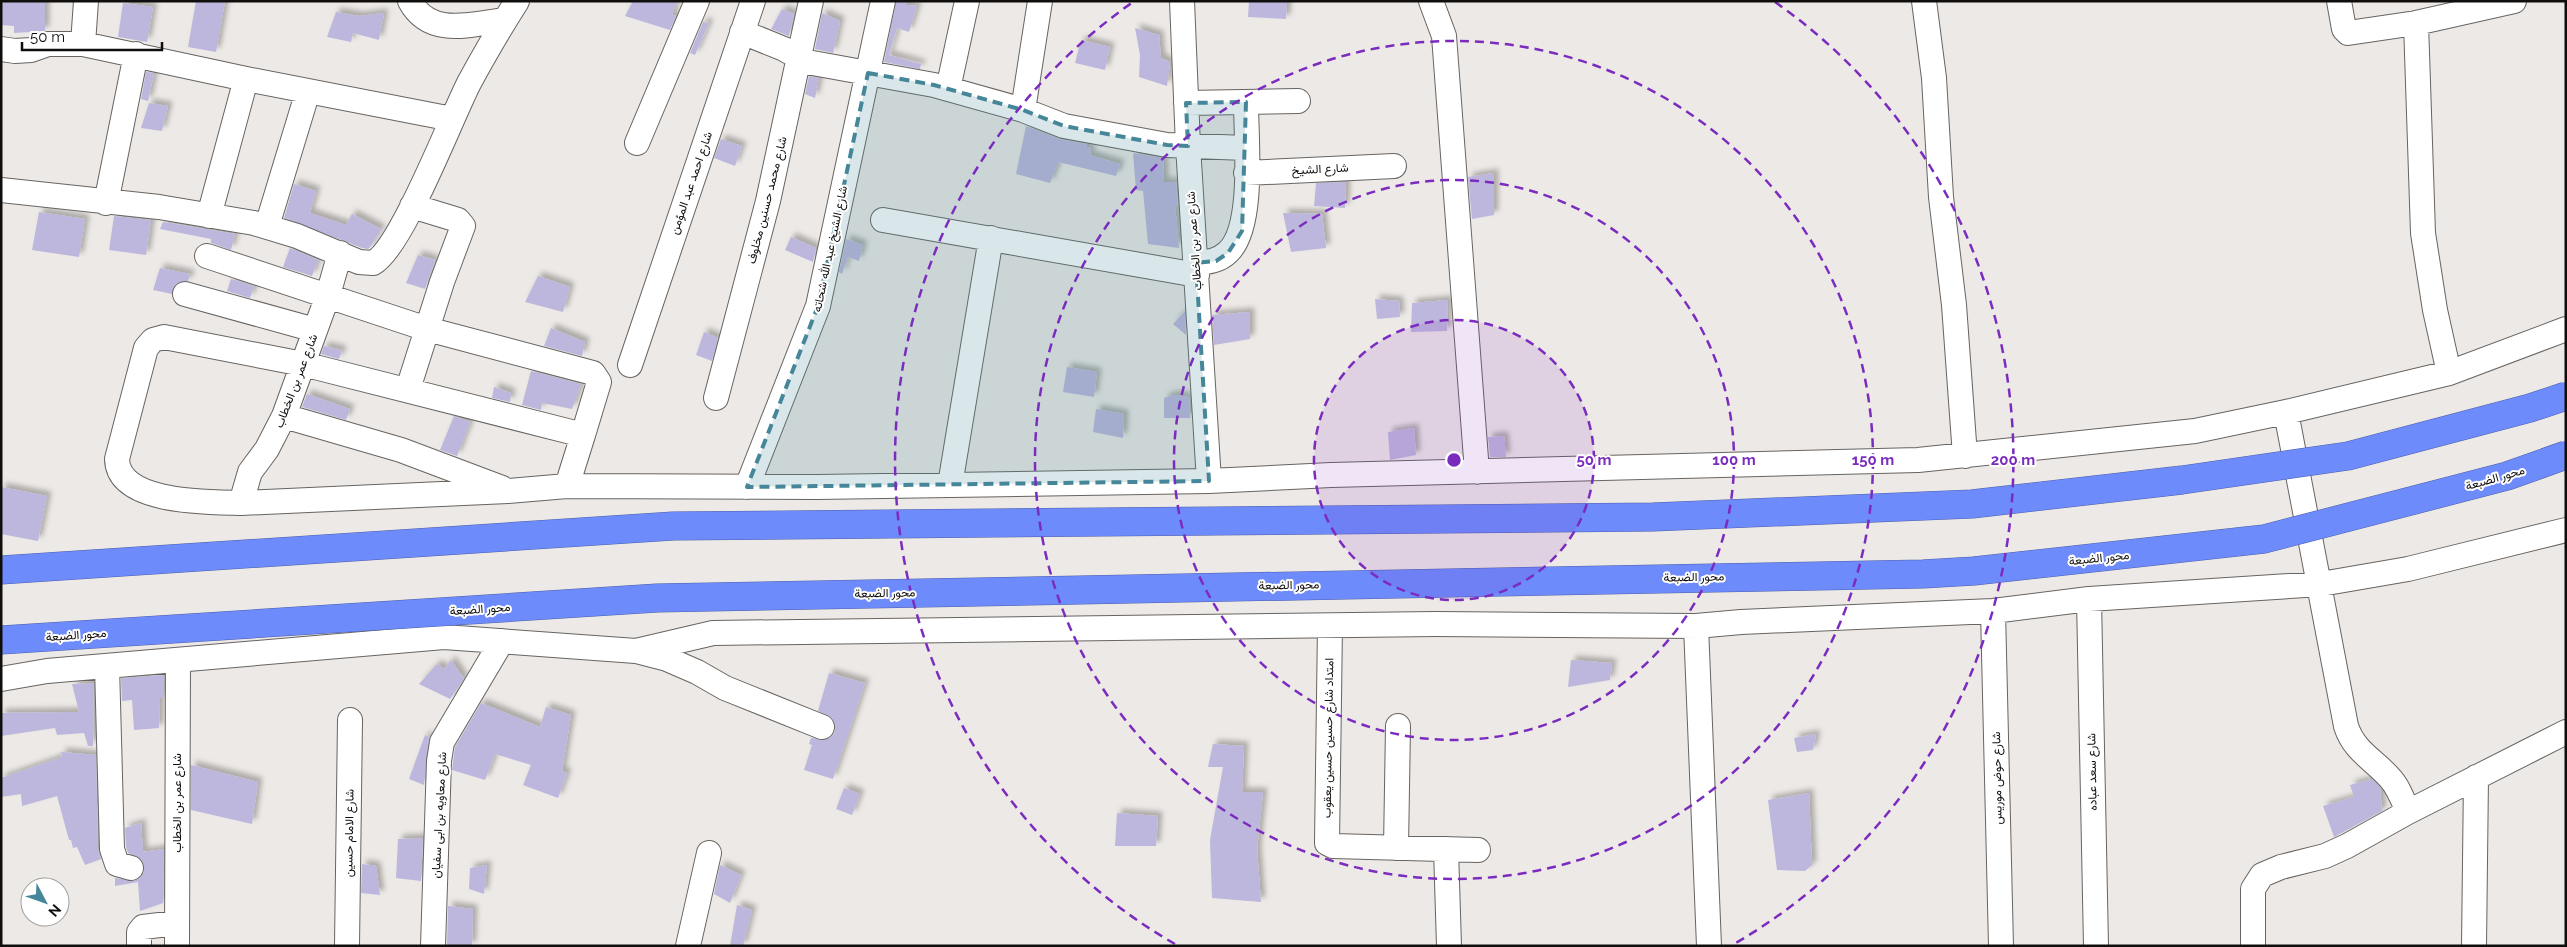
<svg xmlns="http://www.w3.org/2000/svg" width="2567" height="947" viewBox="0 0 2567 947" font-family="Raleway,Vazirmatn,sans-serif">
	<defs>
		<filter id="shadow"><feDropShadow dx="4.5" dy="-4.5" stdDeviation="2.5" flood-color="#0004"/></filter>
	</defs>
	<rect width="100%" height="100%" fill="#ede9e6"/>
	<path fill="#bdb7dd" filter="url(#shadow)" d="M1,1H45V31L14,33V26L1,25Z
		M196,1H225L216,52L188,47Z
		M633,1H677L672,15L676,16L670,30L625,16Z
		M896,1H906L907,5L917,6L909,32L897,28L889,55L921,64L920,69L884,62Z
		M1249,1H1287L1286,19L1248,17Z
		M123,3L153,7L147,42L118,37Z
		M782,9L794,14L789,36L771,29Z
		M336,12L359,16L384,13L379,40L353,33L351,42L327,37Z
		M822,13L840,21L833,53L815,49Z
		M703,22L709,23L695,55L690,53Z
		M1135,28L1159,35L1161,58L1170,62L1167,86L1139,77L1140,55Z
		M1081,40L1110,47L1105,70L1075,63Z
		M146,72L154,73L148,101L141,99Z
		M809,76L819,78L815,98L805,94Z
		M149,103L168,106L162,131L141,128Z
		M1026,126L1059,139L1087,144V147L1091,148L1090,155L1120,164L1116,176L1058,162L1050,183L1016,174Z
		M721,139L742,146L735,166L714,158Z
		M1133,153L1163,158L1164,182H1176L1178,206L1175,205L1179,248L1148,244L1143,191L1136,190Z
		M1494,173V215L1472,219L1468,177Z
		M1346,182L1345,208L1314,206L1316,183Z
		M294,184L316,191L310,213L346,225L352,214L381,229L371,246L368,249L362,248L284,218Z
		M39,212L85,219L79,257L32,250Z
		M1283,213L1322,214L1326,248L1291,252Z
		M114,216L151,220L146,255L109,250Z
		M163,222L235,234L231,250L211,243V239L160,229Z
		M791,237L816,248L813,262L785,250Z
		M846,239L863,245L859,261L848,257L842,274L839,272Z
		M290,248L318,260L312,276L283,267Z
		M418,255L435,260L425,289L406,283Z
		M160,268L190,274L188,281L176,284L172,294L153,290Z
		M538,276L570,287L563,312L525,302Z
		M231,279L254,286L250,298L227,291Z
		M1375,299L1399,301L1400,317L1377,319Z
		M1448,300L1447,331L1411,332L1412,303Z
		M1185,311L1186,335L1173,324Z
		M1250,312V339L1214,345L1212,315Z
		M551,328L585,342L582,356L544,346Z
		M704,332L718,338L712,361L696,355Z
		M324,346L342,350L339,359L321,354Z
		M1067,367L1097,372L1094,397L1063,392Z
		M531,371L581,384L572,409L542,403L541,410L522,405Z
		M494,387L511,393L510,402L492,398Z
		M307,394L350,409L346,420L302,407Z
		M1173,395L1189,397L1190,418H1164V398Z
		M1096,409L1124,414L1123,438L1093,432Z
		M454,416L470,422L457,456L440,450Z
		M1414,428L1416,455L1390,460L1388,432Z
		M1504,436L1506,457H1490L1488,437Z
		M1,487L47,496L38,541L1,534Z
		M451,660L464,679L450,699L419,684L437,664L444,669Z
		M1571,660L1612,663L1610,680L1568,687Z
		M829,673L865,683L833,779L804,770L812,745L809,744L811,738L824,740L831,737L835,732V725L832,718L818,711Z
		M164,675V698H160L159,728L134,730L132,700L122,701L121,678Z
		M94,683L93,746H88L84,733L57,735L55,728L1,736V713L79,712L72,684Z
		M481,703L540,727L546,707L571,715L562,771L567,773L558,798L523,785L531,765L495,754L485,780L452,770L455,747Z
		M1816,734L1813,750L1797,752L1794,738Z
		M425,735L429,737L424,785L409,779Z
		M1213,744L1244,746L1242,792H1263L1257,849L1261,902L1212,898L1210,840L1223,767H1208Z
		M61,752L96,755L98,849L101,859L85,865L77,847L73,848L71,840H69L57,796L22,806L21,794L1,797V778L62,757Z
		M191,765L258,782L252,824L191,810Z
		M2372,779L2380,787L2382,811L2334,837L2323,806L2354,797L2350,785Z
		M844,788L860,794L852,815L836,809Z
		M1809,793L1812,865L1805,871L1777,870L1768,800Z
		M1117,813L1158,816L1156,846H1115Z
		M141,823L143,852L164,849L163,903L140,911L138,882L115,886V878L134,881L140,878L144,872V865L141,859L128,853L126,847L125,828Z
		M423,838L421,881L396,878L398,839Z
		M362,864L376,866L380,895L361,893Z
		M487,865L484,894L469,889L470,868Z
		M720,865L741,875L730,903L714,894Z
		M737,905L752,910L743,946H730Z
		M448,906L473,909L472,946H447Z"/>
	<g fill="none" stroke-linecap="round" stroke-linejoin="round">
		<g stroke="#676461" stroke-width="26">
			<path id="minor" d="M410,1C430,38 471,24 505,20
				M1182,1L1188,146L1209,481
				M1431,1L1444,36L1477,472
				M1924,1L1934,78L1941,197L1954,305L1965,456
				M2339,1L2344,29L2348,33L2416,23L2514,1
				M2416,23L2423,233L2435,310L2449,373
				M742,32L784,49L807,62L934,85L1023,110L1064,126L1167,145L1246,148
				M83,44L86,1
				M1,49L15,51L31,50L48,44H83L246,79L452,119
				M948,89L967,1
				M1186,103L1298,101
				M1023,110L1040,1
				M637,143L697,1
				M1246,173L1394,166
				M1,190L159,207L254,223L297,236L359,262L373,263C401,249 451,118 469,83C484,55 500,28 517,1
				M106,203L136,54
				M209,216L246,79
				M883,220L1197,275
				M267,226L308,91
				M207,256L427,329L593,373L599,382L583,435
				M1196,263C1208,262 1219,261 1228,252C1255,227 1246,139 1246,102
				M185,294L315,330
				M630,365L753,1
				M408,389L442,282L463,226L458,220L412,206
				M716,398L768,201L811,1
				M2286,412L2346,726C2354,751 2373,759 2389,777C2398,786 2403,800 2408,812
				M284,416L401,450L502,488
				M950,485L991,238
				M567,486L583,435L303,364L164,337L153,340L146,348L117,459C118,504 209,502 241,503L508,491L567,486L817,487L1209,481L1331,475L1918,460L2195,431L2286,412L2449,373L2566,329
				M747,487L818,306L883,1
				M241,503L250,472L267,449L284,416L328,295L340,253
				M2089,599L2096,946
				M1993,611L2001,946
				M1330,626L1327,843L1333,846L1478,850
				M1696,626L1709,946
				M636,651L713,633L1436,624L1696,626L1741,622L1993,611L2089,599L2321,584L2408,569L2566,530
				M107,666L112,849L117,864L131,868
				M1,679L47,671L444,637L636,651L667,659L697,672L725,688L822,727
				M1396,848L1398,726
				M1446,849L1449,946
				M139,946V932L143,927L176,923
				M177,946L178,660
				M347,946L350,720
				M433,946L439,761L442,742L502,641
				M688,946L709,853
				M2253,946V889L2262,875L2281,867L2325,856L2347,846L2408,812L2566,732
				M2474,946L2476,777"/>
		</g>
		<use href="#minor" stroke="#fff" stroke-width="24"/>
		<g stroke="#4d5fa8" stroke-width="29" stroke-linecap="butt">
			<path id="highway-bridge" d="M1,570L673,526L1653,517L1972,504L2182,480L2348,456L2530,408L2566,396
				M1,640L657,598L1923,574L1974,571L2264,539L2507,476L2566,455"/>
		</g>
		<use href="#highway-bridge" stroke="#6e8bfc" stroke-width="28"/>
	</g>
	<path fill="#458798" fill-opacity="0.2" stroke="#458798" stroke-width="4" stroke-dasharray="10 6" stroke-linejoin="round" d="M868,73L934,85L1023,110L1064,126L1167,145L1188,146L1186,103L1246,102L1242,231L1228,253L1216,261L1196,263L1209,481L747,487L818,306Z"/>
	<circle cx="1454" cy="460" r="140" fill="#7b2cbf" fill-opacity=".12"/>
	<g fill="none" stroke="#7b2cbf" stroke-width="2.5" stroke-dasharray="9 6">
		<circle cx="1454" cy="460" r="140"/>
		<circle cx="1454" cy="460" r="280"/>
		<circle cx="1454" cy="460" r="419"/>
		<path d="M1175 944A559 559 0 0 1 1133 2M1775 2A559 559 0 0 1 1734 944"/>
	</g>
	<g text-anchor="middle" stroke-width="4" stroke-linejoin="round" paint-order="stroke">
		<g font-size="12" fill="#100e0d" stroke="#fff">
			<text transform="translate(1320 169) rotate(-3)" y="4">شارع الشيخ</text>
			<text transform="translate(691 183) rotate(-71)" y="4">شارع احمد عبد المؤمن</text>
			<text transform="translate(767 200) rotate(-76)" y="4">شارع محمد حسنين مخلوف</text>
			<text transform="translate(1194 241) rotate(-94)" y="4">شارع عمر بن الخطاب</text>
			<text transform="translate(830 249) rotate(-78)" y="4">شارع الشيخ عبد الله شحاته</text>
			<text transform="translate(296 381) rotate(-69)" y="4">شارع عمر بن الخطاب</text>
			<text transform="translate(2495 478) rotate(-16)" y="4">محور الضبعة</text>
			<text transform="translate(2099 558) rotate(-6)" y="4">محور الضبعة</text>
			<text transform="translate(1694 577) rotate(-1)" y="4">محور الضبعة</text>
			<text transform="translate(1289 585) rotate(-1)" y="4">محور الضبعة</text>
			<text transform="translate(885 593) rotate(-1)" y="4">محور الضبعة</text>
			<text transform="translate(480 609) rotate(-4)" y="4">محور الضبعة</text>
			<text transform="translate(76 635) rotate(-4)" y="4">محور الضبعة</text>
			<text transform="translate(1328 738) rotate(-89)" y="4">امتداد شارع حسين حسين يعقوب</text>
			<text transform="translate(2092 772) rotate(-91)" y="4">شارع سعد عباده</text>
			<text transform="translate(1997 778) rotate(-91)" y="4">شارع حوض موريس</text>
			<text transform="translate(177 803) rotate(-90)" y="4">شارع عمر بن الخطاب</text>
			<text transform="translate(439 815) rotate(-87)" y="4">شارع معاويه بن ابى سفيان</text>
			<text transform="translate(349 833) rotate(-89)" y="4">شارع الامام حسين</text>
		</g>
	</g>
	<circle cx="1454" cy="460" r="8" fill="#7b2cbf" stroke="#fff" stroke-width="2.5"/>
	<g font-size="15" text-anchor="middle" font-weight="bold" fill="#7b2cbf" stroke="#fff" stroke-width="4" stroke-linejoin="round" paint-order="stroke">
		<text x="1594" y="465">50 m</text>
		<text x="1734" y="465">100 m</text>
		<text x="1873" y="465">150 m</text>
		<text x="2013" y="465">200 m</text>
	</g>
	<rect width="2567" height="947" fill="none" stroke="#100e0d" stroke-width="5"/>
	<g transform="translate(45 902) rotate(131)"><circle r="24" fill="#ffffff" stroke="#9f9f9e"/>
	<path d="M0-4L9 19L0 12L-9 19Z" fill="#458798"/>
	<text y="-8" font-size="14" font-weight="bold" text-anchor="middle" fill="#100e0d">N</text>
	</g>
	<path d="M22 42v8h140v-8" fill="none" stroke="#100e0d" stroke-width="2.5"/>
	<text x="30" y="42" font-size="15" fill="#100e0d" stroke="#ffffff" stroke-width="4" paint-order="stroke">50 m</text>
</svg>
